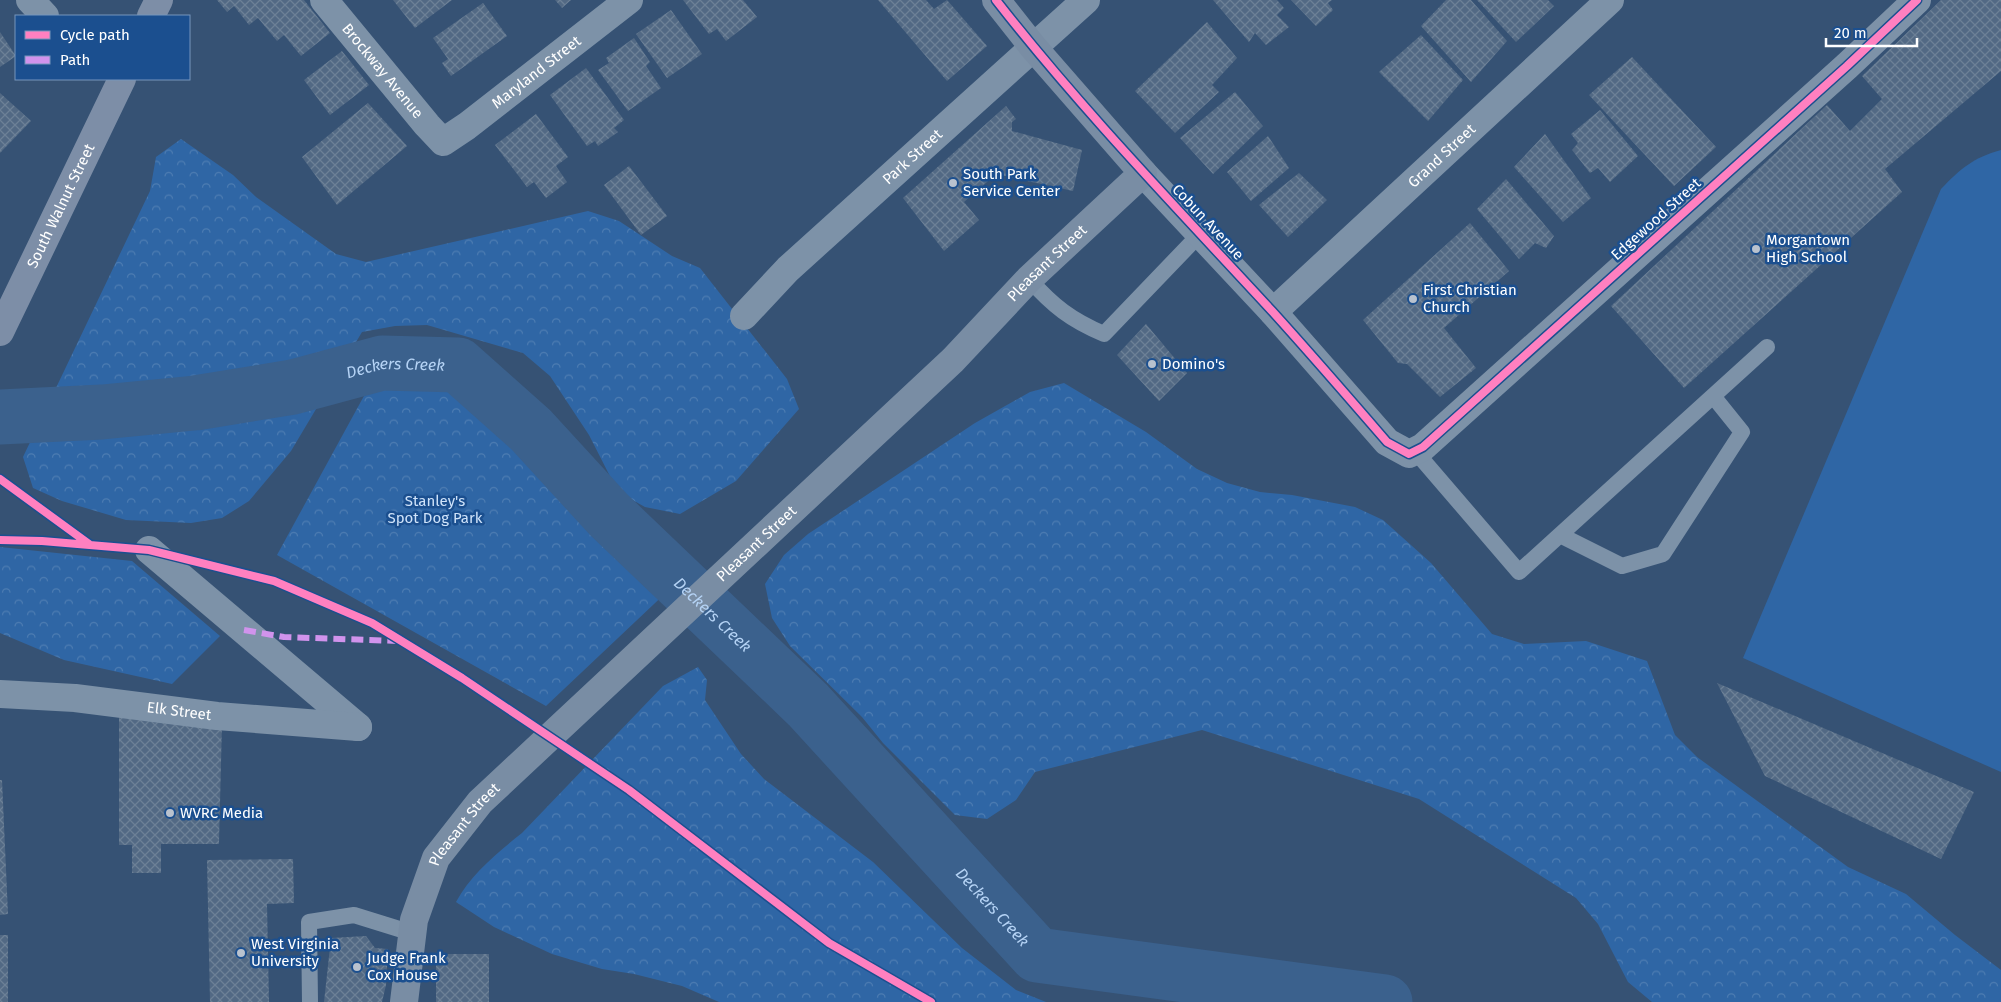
<svg xmlns="http://www.w3.org/2000/svg" width="2001" height="1002" viewBox="0 0 2001 1002" font-family="'Fira Sans',sans-serif">
	<defs>
		<pattern id="forest-crowns" width="20" height="18" patternUnits="userSpaceOnUse" patternTransform="scale(1.25)"><rect width="20" height="18" fill="#2f66a5"/><path d="M2 6a3 3 0 1 1 6 0M12 15a3 3 0 1 1 6 0" fill="none" stroke="#4e7db2"/></pattern>
		<pattern id="building-cross-hatch" width="8" height="8" patternUnits="userSpaceOnUse" patternTransform="scale(1.25)"><rect width="8" height="8" fill="#526984"/><path d="M0 0l8 8M0 8l8-8" fill="none" stroke="#6c8096"/></pattern>
	</defs>
	<rect width="100%" height="100%" fill="#365274"/>
	<path fill="#2f66a5" d="M2001,150V772L1743,658L1941,189C1961,168 1973,158 2001,150Z"/>
	<path fill="url(#forest-crowns)" d="M181,139L233,175L256,197L336,254L366,262L588,211L619,221L672,256L700,268L787,379L799,409L736,481L680,514L645,507L618,492L589,435L550,376L523,353L427,325L395,326L362,332L291,451L249,501L222,518L191,523L126,520L62,501L33,488L23,457L150,191L156,157Z
		M382,363L458,365L672,587L546,706L277,555Z
		M1064,383L1146,432L1197,469L1227,483L1260,492L1292,495L1355,507L1383,520L1431,563L1492,634L1524,644L1586,641L1647,661L1675,735L1697,757L1848,867L1906,894L1955,935L2001,970V1002H1652L1628,982L1598,924L1576,898L1419,799L1202,730L1035,772L1016,800L987,819L955,815L883,743L862,717L790,646L772,618L765,584L784,555L808,534L975,423L1030,392Z
		M0,547L132,561L220,636L172,684L64,660L0,633Z
		M698,667L707,680L705,700L741,754L764,779L873,862L962,948L1016,990L1046,1002H719L682,986L634,974L602,969L552,954L494,927L456,902C471,874 497,853 522,833L663,686Z"/>
	<g fill="none" stroke-linecap="round" stroke-linejoin="round">
		<path stroke="#3b618d" stroke-width="55" id="s1" d="M0,417L102,412L195,403L293,387L382,363L458,365L531,430L609,515L808,705L1037,955L1385,1002"/>
	</g>
	<path fill="url(#building-cross-hatch)" d="M217,0H304L330,33L301,56L284,35L277,41L258,18L249,25L234,6L227,12Z
		M393,0H452L415,28Z
		M555,0H571L562,8Z
		M683,0H743L757,17L726,41L717,29L709,34Z
		M878,0H926L934,9L947,0L987,46L947,81Z
		M1213,0H1277L1284,8L1277,15L1289,27L1266,45L1255,33L1249,42Z
		M1291,0H1332L1328,3L1333,10L1316,26Z
		M1446,0H1471L1507,41L1471,82L1421,26Z
		M1477,0H1548L1554,6L1516,42Z
		M1941,0H2001V71L1885,169L1902,192L1684,388L1611,306L1827,105L1850,131L1882,99L1862,76Z
		M483,3L507,36L451,76L442,63L448,59L433,38Z
		M671,10L702,54L667,78L636,34Z
		M1207,22L1237,58L1212,85L1219,92L1175,133L1135,91Z
		M0,32L16,56L0,67Z
		M1421,35L1463,80L1428,121L1379,72Z
		M634,38L650,62L646,66L661,88L628,111L598,70L609,63L606,58Z
		M342,51L369,85L330,115L304,80Z
		M1632,57L1716,147L1674,186L1589,95Z
		M586,68L624,120L614,128L618,132L598,146L595,141L587,146L550,95Z
		M1235,92L1263,126L1213,174L1180,138Z
		M0,93L31,121L0,153Z
		M368,103L407,146L337,205L302,157Z
		M1006,106L1016,119L1012,122V131L1082,150L1073,191L996,174L964,202L979,220L944,251L903,198Z
		M1600,110L1638,156L1610,182L1598,168L1590,173L1572,150L1578,143L1571,134Z
		M536,114L568,157L556,166L567,182L546,198L534,182L527,187L495,145Z
		M1545,134L1591,198L1563,222L1514,167Z
		M1268,136L1289,168L1251,201L1227,172Z
		M629,166L667,216L641,235L604,185Z
		M1299,173L1327,200L1288,237L1259,205Z
		M1506,179L1554,236L1546,248L1535,243L1519,259L1477,209Z
		M1470,223L1509,271L1444,328L1476,368L1440,397L1407,364L1398,363L1363,320Z
		M1146,324L1187,373L1159,401L1117,355Z
		M1717,683L1974,792L1941,859L1765,776Z
		M119,710L222,723L219,844H161V873H132V845H119Z
		M0,780H2L8,914L0,915Z
		M293,859L294,903L267,904L269,1002H210L207,860Z
		M0,935H8V1002H0Z
		M366,936L375,948L388,949L386,985L382,1002H324L331,938Z
		M436,954H489V1002H436Z"/>
	<g fill="none" stroke-linecap="round" stroke-linejoin="round">
		<path stroke="#7d92a8" stroke-width="16" d="M1029,279C1053,306 1071,320 1104,334L1200,234
			M1415,451L1519,572L1767,347
			M1560,535L1622,566L1663,554L1742,432L1713,396
			M310,1002L309,922L354,915L412,933"/>
		<g stroke="#7d92a8" stroke-width="28">
			<path d="M30,0L45,16"/>
			<path id="s2" d="M324,0L427,125L443,142L467,126L629,0"/>
			<path d="M1143,173L1273,312L1387,442L1409,454L1423,447L1847,66L1917,0"/>
			<path id="s3" d="M1273,312L1610,0"/>
			<path id="s4" d="M744,316L788,269L1086,0"/>
			<path d="M149,550L358,727"/>
			<path id="s5" d="M0,694L75,698L217,716L358,727"/>
		</g>
		<path stroke="#798da4" stroke-width="28" id="s6" d="M404,1002L414,920L436,858L480,802L953,360L1029,279L1143,173L1033,47L996,0"/>
		<g stroke="#7d8ea7" stroke-width="28">
			<path d="M151,16L159,0"/>
			<path id="s7" d="M0,332L122,79"/>
		</g>
		<path stroke="#d193ec" stroke-width="6" stroke-dasharray="12 6" stroke-linecap="butt" d="M244,630L284,637L398,641"/>
		<g stroke="#1b4f8f" stroke-width="11">
			<path id="cycleway" d="M996,0C1081,109 1178,209 1272,311C1311,354 1349,398 1387,442L1409,454L1423,447L1847,66L1917,0
				M0,479L89,544
				M0,540L42,541L149,550L274,581L372,623L462,678L629,790L829,943L931,1002"/>
		</g>
		<use href="#cycleway" stroke="#ff80c0" stroke-width="8"/>
	</g>
	<g fill="#b9c2ce" stroke="#1b4f8f" stroke-width="2">
		<circle cx="953" cy="183" r="5"/>
		<circle cx="1756" cy="249" r="5"/>
		<circle cx="1413" cy="299" r="5"/>
		<circle cx="1152" cy="364" r="5"/>
		<circle cx="170" cy="813" r="5"/>
		<circle cx="241" cy="953" r="5"/>
		<circle cx="357" cy="967" r="5"/>
	</g>
	<g text-anchor="middle" stroke-width="5" stroke-linejoin="round" paint-order="stroke">
		<g font-size="15" fill="#fff" stroke="#1b4f8f">
			<text dy="5" stroke="none"><textPath href="#s2" startOffset="92">Brockway Avenue</textPath></text>
			<text dy="5" stroke="none"><textPath href="#s2" startOffset="302">Maryland Street</textPath></text>
			<text dy="5" stroke="none"><textPath href="#s4" startOffset="232">Park Street</textPath></text>
			<text dy="5" stroke="none"><textPath href="#s3" startOffset="230">Grand Street</textPath></text>
			<text dy="5" stroke="none"><textPath href="#s7" startOffset="140">South Walnut Street</textPath></text>
			<text transform="translate(1656 219) rotate(-42)" y="5">Edgewood Street</text>
			<text transform="translate(1208 222) rotate(47)" y="5">Cobun Avenue</text>
			<text dy="5" stroke="none"><textPath href="#s6" startOffset="1002">Pleasant Street</textPath></text>
			<text dy="5" stroke="none"><textPath href="#s6" startOffset="598">Pleasant Street</textPath></text>
			<text dy="5" stroke="none"><textPath href="#s5" startOffset="180">Elk Street</textPath></text>
			<text dy="5" stroke="none"><textPath href="#s6" startOffset="192">Pleasant Street</textPath></text>
		</g>
		<g font-size="15" fill="#fff" stroke="#1b4f8f" text-anchor="start">
			<text x="963" y="179">South Park<tspan x="963" dy="17">Service Center</tspan></text>
			<text x="1766" y="245">Morgantown<tspan x="1766" dy="17">High School</tspan></text>
			<text x="1423" y="295">First Christian<tspan x="1423" dy="17">Church</tspan></text>
			<text x="1162" y="369">Domino's</text>
			<text x="180" y="818">WVRC Media</text>
			<text x="251" y="949">West Virginia<tspan x="251" dy="17">University</tspan></text>
			<text x="367" y="963">Judge Frank<tspan x="367" dy="17">Cox House</tspan></text>
		</g>
		<g font-size="15" fill="#cfe3fa" stroke="#1b4f8f">
			<text x="435" y="506">Stanley's<tspan x="435" dy="17">Spot Dog Park</tspan></text>
		</g>
		<g font-size="16" font-style="italic" fill="#b5d3f5" stroke="#1b4f8f">
			<text dy="6" stroke="none"><textPath href="#s1" startOffset="400">Deckers Creek</textPath></text>
			<text dy="6" stroke="none"><textPath href="#s1" startOffset="820">Deckers Creek</textPath></text>
			<text dy="6" stroke="none"><textPath href="#s1" startOffset="1225">Deckers Creek</textPath></text>
		</g>
	</g>
	<rect x="15" y="15" width="175" height="65" fill="#1b4f8f" stroke="#7695bc"/>
	<rect x="25" y="31" width="25" height="8" fill="#ff80c0" stroke="#7695bc"/>
	<text x="60" y="40" font-size="15" fill="#ffffff">Cycle path</text>
	<rect x="25" y="56" width="25" height="8" fill="#d193ec" stroke="#7695bc"/>
	<text x="60" y="65" font-size="15" fill="#ffffff">Path</text>
	<path d="M1826 38v8h91v-8" fill="none" stroke="#ffffff" stroke-width="2.5"/>
	<text x="1834" y="38" font-size="15" fill="#ffffff" stroke="#1b4f8f" stroke-width="4" paint-order="stroke">20 m</text>
</svg>
